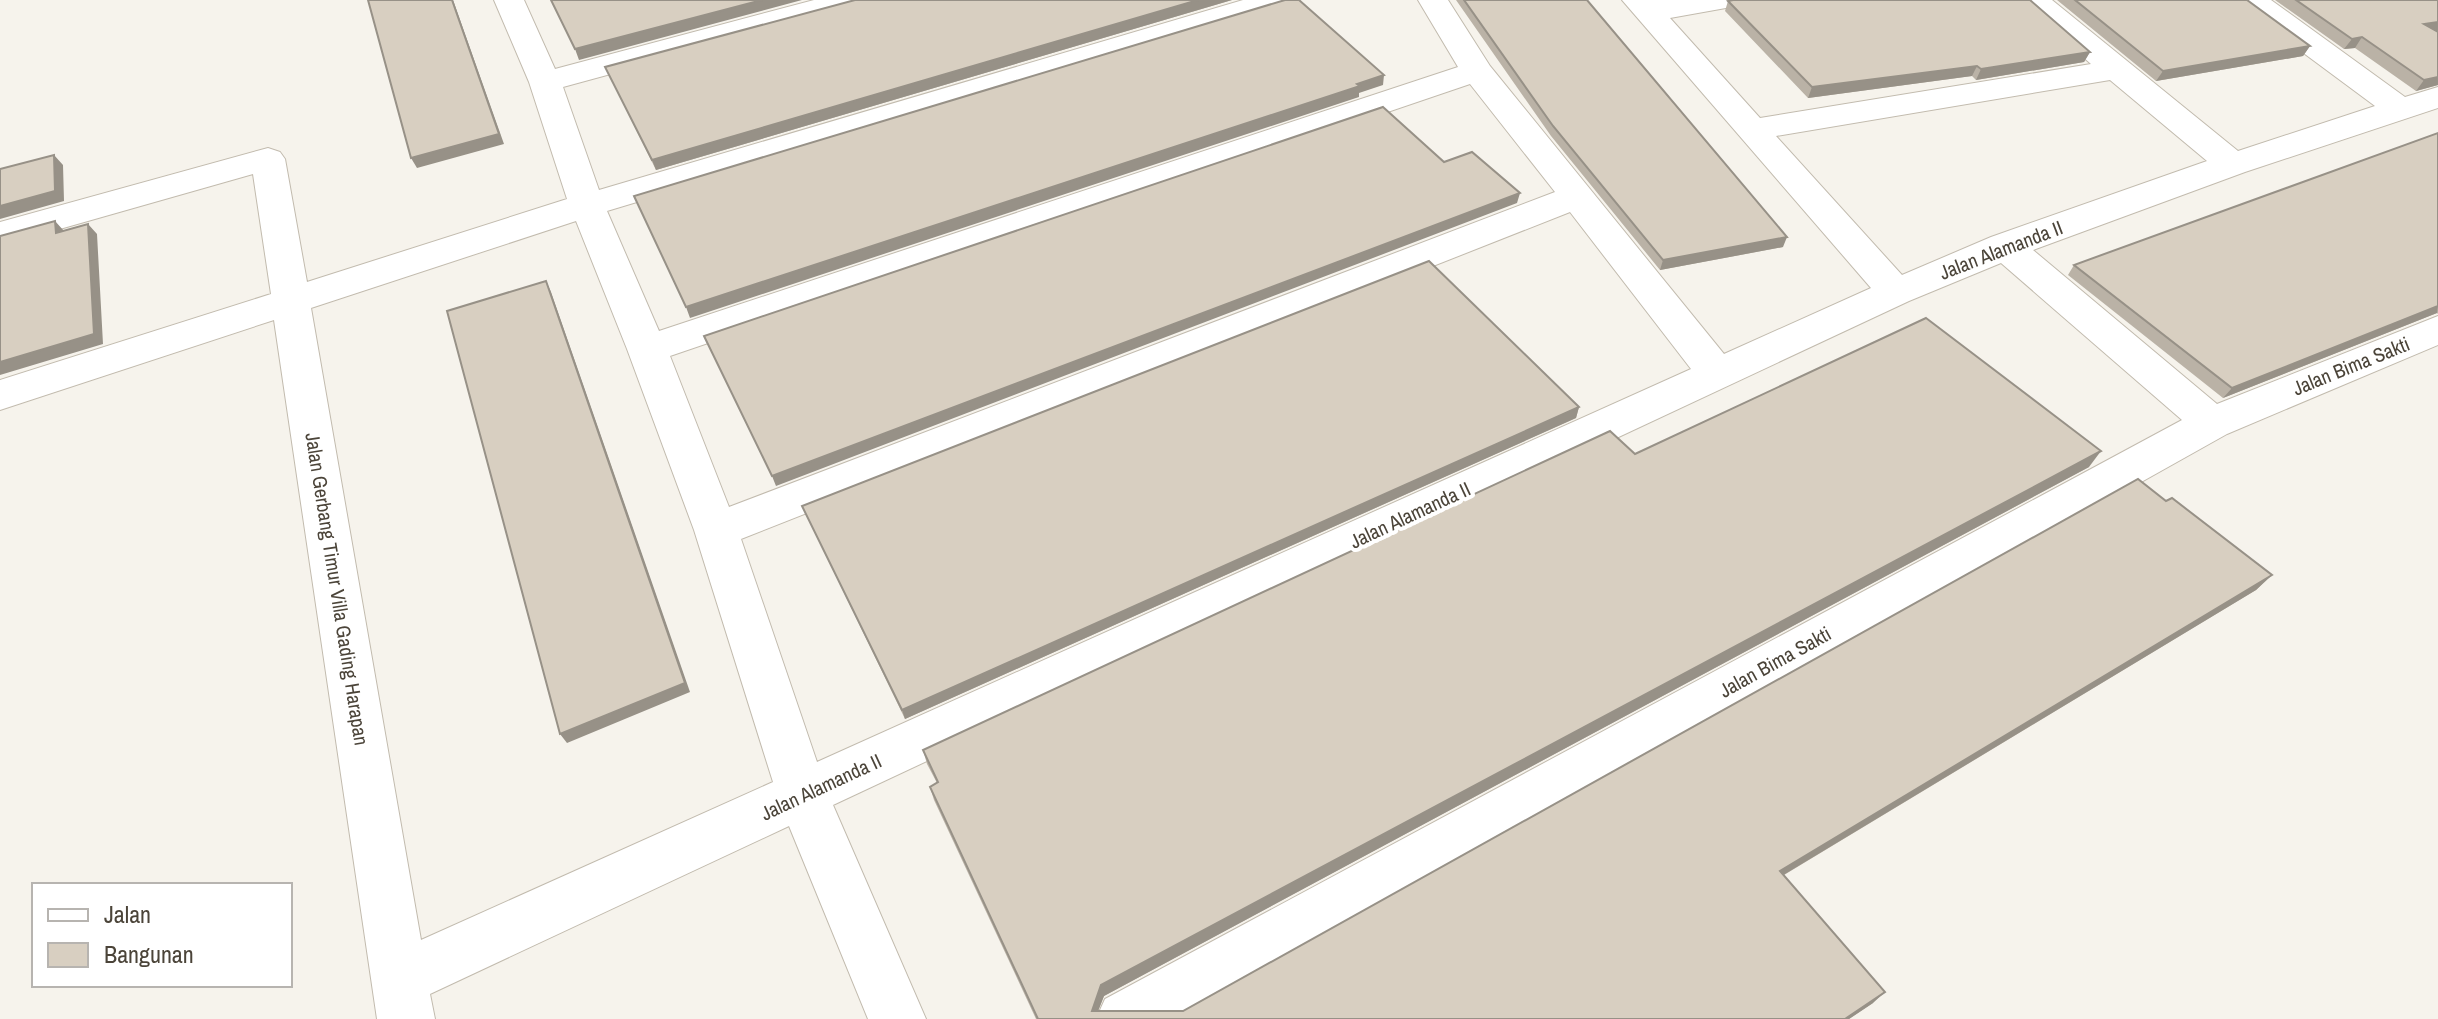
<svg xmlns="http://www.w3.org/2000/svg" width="2438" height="1019" viewBox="0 0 2438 1019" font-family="'Archivo Narrow',sans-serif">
	<rect width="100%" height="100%" fill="#f6f3ec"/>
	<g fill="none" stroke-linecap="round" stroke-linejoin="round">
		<g stroke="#c2bbae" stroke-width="2">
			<path id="minor" d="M494,0H524L555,69L814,0H864L860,6L563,87L599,190L1243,0H1291L1287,6L607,211L659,331L1458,67L1418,0H1448L1490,66L1724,354L1871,288L1622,0H1741L1737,6L1670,18L1760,118L2091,64L2018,0H2052L2238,151L2375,106L2240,6L2236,0H2271L2405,97L2438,87V108L2245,172L2033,250L2217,404L2438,316V345L2227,434L1182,1019H1096L1105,999L2182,420L2001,263L1909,301L833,805L926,1019H868L789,826L430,994L435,1019H377L274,320L0,410V380L271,294L253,174L0,246V222L268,148L280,152L285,159L307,282L567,199L529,82ZM2110,80L2207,161L1991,237L1902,275L1776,136ZM1470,84L1555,192L729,507L670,356ZM1570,212L1691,369L817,762L741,539ZM576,221L627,349L694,530L773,782L421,940L311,308Z"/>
		</g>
		<use href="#minor" fill="#fff" fill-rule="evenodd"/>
	</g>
	<path fill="#bab2a6" d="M855,0H1232L656,170L605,67Z
		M1456,0H1587L1783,247L1660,270L1551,136Z
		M2057,0H2247L2310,46L2303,56L2156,81Z
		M2275,0H2438V31H2436L2438,85L2416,91L2355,48L2344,49Z
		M1728,1L2090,52L2084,62L1976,80L1972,76L1808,98L1725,11Z
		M2438,133V314L2437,313L2223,398L2068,275L2074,265Z
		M1579,407L1576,418L905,719L802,506Z
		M1635,454L2089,467L1104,996L1098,1011H1183L2166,501L2272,575L2256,590L1784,875L1873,1003L1849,1019H1036L934,800L930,787L937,783L927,764L923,750Z"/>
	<path fill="#979187" d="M452,0H453L504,144L417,168L411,158Z
		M762,0H802L579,60L575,49Z
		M1198,0H1232L656,170L652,160Z
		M2438,22V31L2416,35L2424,24Z
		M2362,37L2355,48L2344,49L2352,39Z
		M2310,46L2303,56L2156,81L2163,71Z
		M2090,52L2084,62L1976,80L1981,69Z
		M1977,66L1972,76L1808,98L1812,87Z
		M1384,75L1383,85L1359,93V97L690,318L686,307Z
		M2438,77V85L2416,91L2424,80Z
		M54,155L63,165L64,201L0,219V206Z
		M1520,193L1517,203L776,486L772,476Z
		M55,221L64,231L56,233Z
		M88,224L97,234L103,344L0,375V362Z
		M1787,237L1783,247L1660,270L1663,260Z
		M546,281L551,292L690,692L567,743L560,734Z
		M2438,306L2437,313L2223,398L2232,388Z
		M1579,407L1576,418L905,719L902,710Z
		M2101,451L2089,467L1104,996L1095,1019L1092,1011L1101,985Z
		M2272,575L2256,590L1770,883L1780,871Z
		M1885,992L1873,1003L1849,1019H1845Z"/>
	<path fill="#d8cfc1" stroke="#979187" stroke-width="2" d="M368,0H452L499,134L411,158Z
		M551,0H762L575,49Z
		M855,0H1198L652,160L605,67Z
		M1285,0H1299L1384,75L1357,84L1360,86L686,307L634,196Z
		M1464,0H1587L1787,237L1663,260L1553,126Z
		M1733,0H2030L2090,52L1981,69L1977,66L1812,87L1728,1Z
		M2075,0H2247L2310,46L2163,71Z
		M2296,0H2438V22L2424,24L2438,32V77L2424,80L2362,37L2352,39Z
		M1383,107L1444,162L1472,152L1520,193L772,476L704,336Z
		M2438,133V306L2232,388L2074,265Z
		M54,155L55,191L0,206V169Z
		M55,221L56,233L88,224L94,334L0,362V236Z
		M1429,261L1579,407L902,710L802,506Z
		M546,281L685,683L560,734L447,311Z
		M1926,318L2101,451L1101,985L1092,1011H1183L2138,479L2166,501L2172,498L2272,575L1780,871L1885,992L1845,1019H1038L930,787L938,782L923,750L1610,431L1635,454Z"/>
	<g text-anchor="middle" stroke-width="8" stroke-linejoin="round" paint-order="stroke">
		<g font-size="20" fill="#4b4439" stroke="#fff">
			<text transform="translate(2001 250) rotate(-21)" y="7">Jalan Alamanda II</text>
			<text transform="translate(2351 366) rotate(-22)" y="7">Jalan Bima Sakti</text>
			<text transform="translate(1410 515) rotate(-25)" y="7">Jalan Alamanda II</text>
			<text transform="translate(337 589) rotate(81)" y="7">Jalan Gerbang Timur Villa Gading Harapan</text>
			<text transform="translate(1775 662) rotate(-29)" y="7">Jalan Bima Sakti</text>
			<text transform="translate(821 787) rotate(-25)" y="7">Jalan Alamanda II</text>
		</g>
	</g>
	<rect x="32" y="883" width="260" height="104" fill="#ffffff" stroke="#b7b4b0" stroke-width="2"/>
	<rect x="48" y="909" width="40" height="12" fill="#ffffff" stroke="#b7b4b0" stroke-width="2"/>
	<text x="104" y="923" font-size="24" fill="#4b4439">Jalan</text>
	<rect x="48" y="943" width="40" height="24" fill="#d8cfc1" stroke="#b7b4b0" stroke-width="2"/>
	<text x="104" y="963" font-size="24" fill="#4b4439">Bangunan</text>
</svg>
